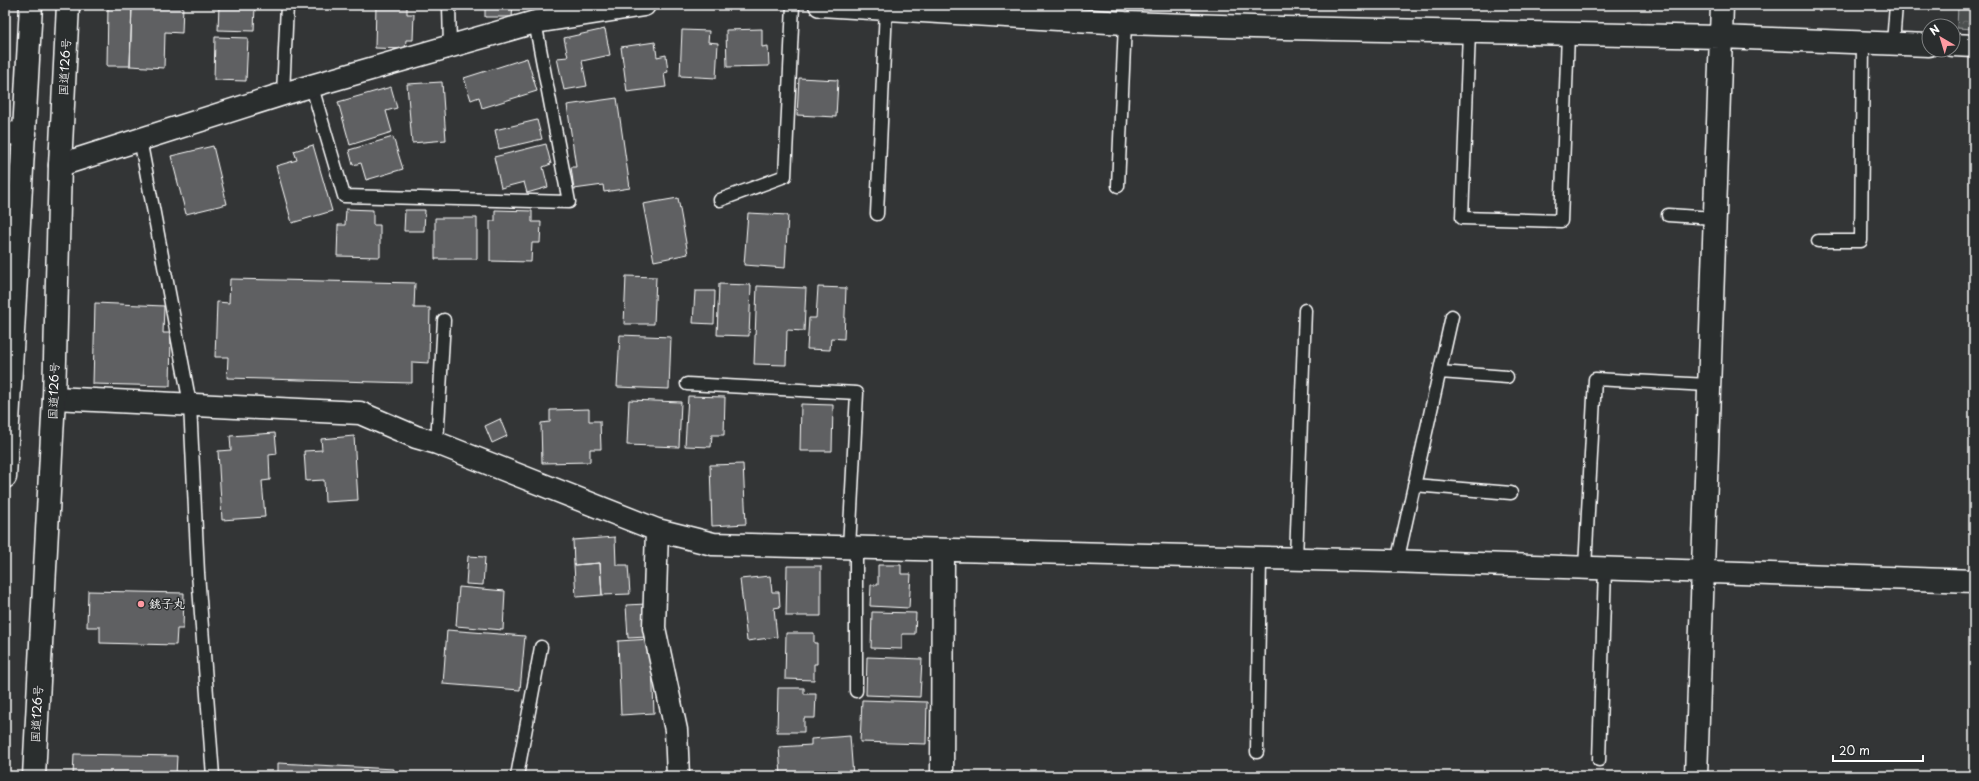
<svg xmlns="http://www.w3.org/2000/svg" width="1979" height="781" viewBox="0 0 1979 781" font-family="'Playpen Sans','Klee One',sans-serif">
	<defs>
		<pattern id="forest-crowns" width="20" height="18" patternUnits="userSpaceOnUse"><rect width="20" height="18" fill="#4c4f50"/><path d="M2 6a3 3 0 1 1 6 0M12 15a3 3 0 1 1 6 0" fill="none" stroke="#67696a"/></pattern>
	</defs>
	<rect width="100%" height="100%" fill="#333536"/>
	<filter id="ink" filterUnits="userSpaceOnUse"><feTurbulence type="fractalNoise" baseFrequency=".025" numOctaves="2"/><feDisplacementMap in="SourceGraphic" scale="8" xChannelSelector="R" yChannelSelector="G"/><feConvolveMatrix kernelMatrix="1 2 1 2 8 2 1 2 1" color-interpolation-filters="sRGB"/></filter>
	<g filter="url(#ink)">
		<path fill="url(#forest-crowns)" stroke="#a6a7a8" d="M1958,5H1974V29L1957,28Z"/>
		<path fill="#5f6162" stroke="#fff" d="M108,5H132L130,66H107Z
			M132,5H183L182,33L165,32L164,68L130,66Z
			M219,5H255L254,31L218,30Z
			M376,5H407V14H414L413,40H406L405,49L375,48Z
			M475,5H513L512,17H485V6Z
			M605,29L610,55L582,61L587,86L564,90L557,58L568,57L564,38Z
			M762,29V47L768,46L769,66L727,67L726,30Z
			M682,30L709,31L708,42L718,43L716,78L680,76Z
			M215,37L248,38L246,81L214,80Z
			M655,42L657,57L666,55L668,72L664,73L666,87L627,92L621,47Z
			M527,58L537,91L482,108L479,97L471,100L464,78Z
			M799,78L838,80L836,117L797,115Z
			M442,82L446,140L412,143L407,84Z
			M391,87L397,108L386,111L392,132L350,145L338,102Z
			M617,98L630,188L604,192L603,185L574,189L571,167H576L567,105Z
			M537,120L542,139L499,149L495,130Z
			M393,137L403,169L366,180L361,163L353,165L349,150Z
			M546,144L551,164L543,167L548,187L527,193L524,182L501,188L494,157Z
			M313,145L332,211L292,223L276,166L297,160L294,151Z
			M213,146L227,204L186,214L171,156Z
			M678,198L688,254L654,261L643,204Z
			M346,209L373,210V225H380V257L337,256L338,225H345Z
			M405,210H425L424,231H404Z
			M495,210L532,211V222H541L540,243H532L531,262L490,261V221H495Z
			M748,213L788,215L785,268L744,265Z
			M435,218H477V259H435Z
			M626,276L656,277L654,324H624Z
			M230,279L415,283L414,308H430L429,363L412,362V383L227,378L228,357H215L217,302L229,303Z
			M719,284L751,285L749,336L717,335Z
			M757,286L806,288L804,331L787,330L786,365L754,364Z
			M818,287L846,288L844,339L831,338L830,350L807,349L809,318H816Z
			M695,291H715L714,324L693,323Z
			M95,303L164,306L163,333H171L170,386L93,384Z
			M620,335L671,337L669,389L617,387Z
			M688,396L725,397L724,435H712L711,447L685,446Z
			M629,400L681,402L679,447L627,445Z
			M801,404L833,405L832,451H800Z
			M589,409V421H600L601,449H590V462L542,463L541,423L550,422V410Z
			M500,419L507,436L492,443L485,426Z
			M275,433L277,454L269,455L270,480L262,481L265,517L222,520L218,451L231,450L230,436Z
			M354,436L358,500L325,502L324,480L306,481L304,451L322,450L321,439Z
			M743,464L746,524L712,526L710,465Z
			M615,537L616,565H628L630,594L602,595L600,563L574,565L573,540Z
			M468,556L485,557L483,585L466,584Z
			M600,563L602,595L576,597L574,565Z
			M878,565H901V574H911L909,608L870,606L871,585H878Z
			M787,566H821V616H786Z
			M770,576L772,592H779L780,607L774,608L777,637L747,641L740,579Z
			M459,587L505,591L503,630L456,626Z
			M88,591L184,593L183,629H177L176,645L100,643V627H87Z
			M646,604L647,637L628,638L626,605Z
			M872,612L916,613L915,634H902V649L871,648Z
			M447,630L525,636L520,690L443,684Z
			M786,633H814V643H817V664H814V680L785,679Z
			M651,639L654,713L621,715L618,641Z
			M867,657L922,659L920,697L866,695Z
			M778,688H804V694H816L815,718H804V732H777Z
			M862,700L927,702L926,744L860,742Z
			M850,736L853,776H781L779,747L811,745V739Z
			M74,754L177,756L176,776H73Z
			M278,763L394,769L393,776H278Z"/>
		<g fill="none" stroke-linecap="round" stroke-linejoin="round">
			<g stroke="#fff" stroke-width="15">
				<path id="lane" d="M449,5L450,46
					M1469,32L1462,218L1561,221L1568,34
					M1893,43L1896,5
					M312,87L344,196L569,202L535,22
					M283,94L287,5
					M140,139L190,404L198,573L213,776
					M1118,186L1125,23
					M720,200L785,176L793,5
					M877,214L886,8
					M1668,215L1714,218
					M1818,241H1861L1863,42
					M1440,372L1507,377
					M687,384L857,393L849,548
					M437,443L444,320
					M1414,485L1511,493
					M856,548V691
					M1296,559L1305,310
					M1397,562L1452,316
					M1585,568L1595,379L1708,385
					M1257,752L1260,558
					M1599,760L1605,569
					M517,776L541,647"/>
			</g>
			<g stroke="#fff" stroke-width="25">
				<path id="street" d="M820,5L1125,23L1284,28L1720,37L1929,45
					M1953,45L1974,46
					M5,133L25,134
					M60,165L283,94L535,22L644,5
					M54,398L360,413L416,437L437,443L657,530L713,544L1389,561L1974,581
					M657,530L654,628L676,730L678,776
					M942,776L943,550
					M1696,776L1722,5"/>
			</g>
			<g stroke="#fff" stroke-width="25">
				<path id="highway" d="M5,477L31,5
					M34,776L54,398L60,165L68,5"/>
			</g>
			<use href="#lane" stroke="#2a2d2e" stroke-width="12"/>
			<use href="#street" stroke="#2a2d2e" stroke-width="22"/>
			<use href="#highway" stroke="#2a2d2e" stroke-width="22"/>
		</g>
	</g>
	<circle fill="#ff9aa2" stroke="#2a2d2e" stroke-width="1.5" cx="141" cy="604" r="4"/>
	<g text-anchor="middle" stroke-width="3" stroke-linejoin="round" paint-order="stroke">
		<g font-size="12" fill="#fff" stroke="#2a2d2e">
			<text transform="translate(65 67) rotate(-87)" y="4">国道126号</text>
			<text transform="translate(54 391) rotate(-88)" y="4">国道126号</text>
			<text transform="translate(37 714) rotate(-87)" y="4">国道126号</text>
		</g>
		<g font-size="12" font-weight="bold" fill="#fff" stroke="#2a2d2e" text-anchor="start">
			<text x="149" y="608">銚子丸</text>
		</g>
	</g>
	<rect width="1979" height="781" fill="none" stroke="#2a2d2e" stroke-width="20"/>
	<rect x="10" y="10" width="1959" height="761" fill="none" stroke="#fff" stroke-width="1.5" filter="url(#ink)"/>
	<g transform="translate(1941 38) rotate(322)"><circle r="19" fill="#2a2d2e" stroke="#7f8182"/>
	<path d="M0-3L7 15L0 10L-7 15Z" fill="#ff9aa2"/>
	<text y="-6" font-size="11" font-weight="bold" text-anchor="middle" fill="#ffffff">N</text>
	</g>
	<path d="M1833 755v6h90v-6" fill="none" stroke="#ffffff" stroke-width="2"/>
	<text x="1839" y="755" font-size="12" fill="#ffffff" stroke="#2a2d2e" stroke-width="3" paint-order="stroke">20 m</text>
</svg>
